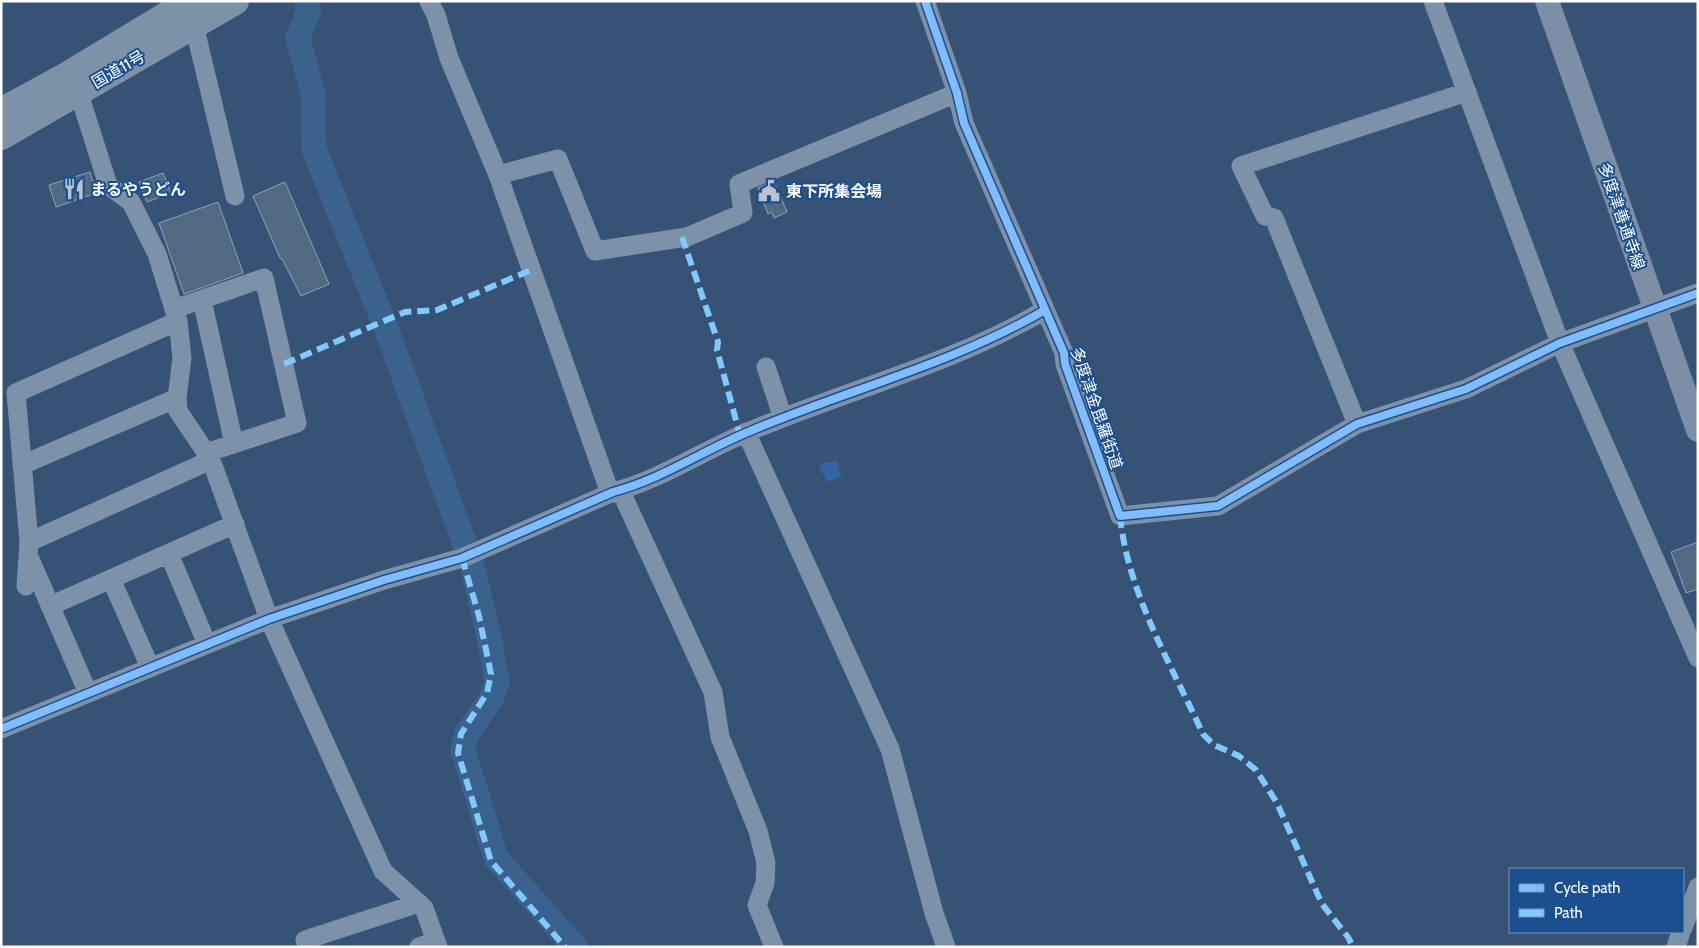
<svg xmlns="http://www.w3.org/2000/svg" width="1699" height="948" viewBox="0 0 1699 948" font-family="Cabin,'Noto Sans JP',sans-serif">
	<rect width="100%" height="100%" fill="#365274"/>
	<path fill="#2f66a5" d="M837,461L841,477L827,482L819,466L822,463Z"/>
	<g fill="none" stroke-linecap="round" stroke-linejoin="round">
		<path stroke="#3b618d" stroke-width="25" d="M306,1L309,10L298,38L313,94L314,149L386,328L472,564L490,641L497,682L491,699L466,735L463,750L496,858L575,947"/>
	</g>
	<path fill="#526984" stroke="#92a2b6" d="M90,172L96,193L56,207L49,185Z
		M163,173L171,193L147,202L139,182Z
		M774,181L787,212L774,218L772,212L768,214L758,188Z
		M285,182L329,284L301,296L282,259L280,258L253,196Z
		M218,202L243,273L184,294L159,223Z
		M1698,542V589L1686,593L1671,552Z"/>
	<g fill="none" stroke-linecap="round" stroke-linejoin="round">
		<path stroke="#7d92a8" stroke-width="19" d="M429,1L436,15L449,58L498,175L610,493
			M925,1L957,93L964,123L1064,353L1065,364L1120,516L1218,506L1357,424L1466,389L1560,343L1698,293
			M1433,1L1560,343L1698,658
			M194,25L235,196
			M75,81L108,185L131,202L157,254L174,309L178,321L182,358L177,398L178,411L211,460L269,619L383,871L424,908L438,947
			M498,175L558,159L595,251L687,237L743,213L739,184L957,93
			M202,300L234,444
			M174,309L264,278L297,423L206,453
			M766,367L783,418
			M1357,424L1274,218L1265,216L1241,166L1467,92
			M746,432L890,749L934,913L946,947
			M22,465L177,398
			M613,492L623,496L713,692L720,737L758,831L766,863L765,883L757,905L774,947
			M29,542L211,460
			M169,554L207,644
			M30,559L88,693
			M111,579L150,667
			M26,586L29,542L16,393L178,321
			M50,606L235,524
			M1,729L269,619L384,580L462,558L613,492C662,479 702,451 748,432C846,390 953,364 1045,310
			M1683,928L1698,887
			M305,940L419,903
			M419,947L436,941
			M1676,947L1681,932"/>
		<path stroke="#7d8ea7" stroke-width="24" d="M1547,1L1698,430"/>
		<path stroke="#7e92a7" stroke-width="28" d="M1,112L65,77L191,1
			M1,136L235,1"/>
		<path stroke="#80caff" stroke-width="6" stroke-dasharray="12 6" stroke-linecap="butt" d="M682,237L718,342L717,350L740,435
			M284,364L405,312L437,310L531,270
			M1120,516C1128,594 1171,664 1203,734L1214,745L1239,756L1256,770L1277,803L1322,904L1348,937L1353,947
			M462,558L479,616L491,674L487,693L461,734L458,753L491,861L565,947"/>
		<g stroke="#1b4f8f" stroke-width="11">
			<path id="cycleway" d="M925,1L957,93L964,123L1064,353L1065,364L1120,516L1218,506L1357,424L1466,389L1560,343L1698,293
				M1,729L269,619L384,580L462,558L613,492C662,479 702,451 748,432C846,390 953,364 1045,310"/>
		</g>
		<use href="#cycleway" stroke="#80bcff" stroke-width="8"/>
	</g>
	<defs>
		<g id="restaurant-bare" transform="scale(1.725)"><path d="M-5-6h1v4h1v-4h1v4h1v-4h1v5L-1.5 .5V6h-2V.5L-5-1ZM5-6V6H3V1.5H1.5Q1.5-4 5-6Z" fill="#b9c2ce" stroke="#1b4f8f" stroke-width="2.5" paint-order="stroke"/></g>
		<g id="civic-bare" transform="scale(1.725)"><path d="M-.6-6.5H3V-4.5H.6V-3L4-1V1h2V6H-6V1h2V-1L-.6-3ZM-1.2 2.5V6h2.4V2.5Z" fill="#b9c2ce" stroke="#1b4f8f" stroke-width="2.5" paint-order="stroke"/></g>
	</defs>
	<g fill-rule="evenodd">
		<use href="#restaurant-bare" x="74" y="189"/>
		<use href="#civic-bare" x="769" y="191"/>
	</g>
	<g text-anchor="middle" stroke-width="4" stroke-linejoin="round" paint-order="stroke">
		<g font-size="16" fill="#fff" stroke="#1b4f8f">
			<text transform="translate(118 69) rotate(-30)" y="6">国道11号</text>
			<text transform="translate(1622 216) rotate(71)" y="6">多度津善通寺線</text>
			<text transform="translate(1097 408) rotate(71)" y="6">多度津金毘羅街道</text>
		</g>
		<g font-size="16" font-weight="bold" fill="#fff" stroke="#1b4f8f" text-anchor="start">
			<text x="90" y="195">まるやうどん</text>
			<text x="786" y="197">東下所集会場</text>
		</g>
	</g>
	<rect width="1699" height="948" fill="none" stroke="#ffffff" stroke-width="5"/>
	<rect x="1509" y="868" width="175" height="65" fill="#1b4f8f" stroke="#7695bc"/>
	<rect x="1519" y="884" width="25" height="8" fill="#80bcff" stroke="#7695bc"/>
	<text x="1554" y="893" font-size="15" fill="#ffffff">Cycle path</text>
	<rect x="1519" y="909" width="25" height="8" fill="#80caff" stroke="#7695bc"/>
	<text x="1554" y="918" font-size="15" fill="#ffffff">Path</text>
</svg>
